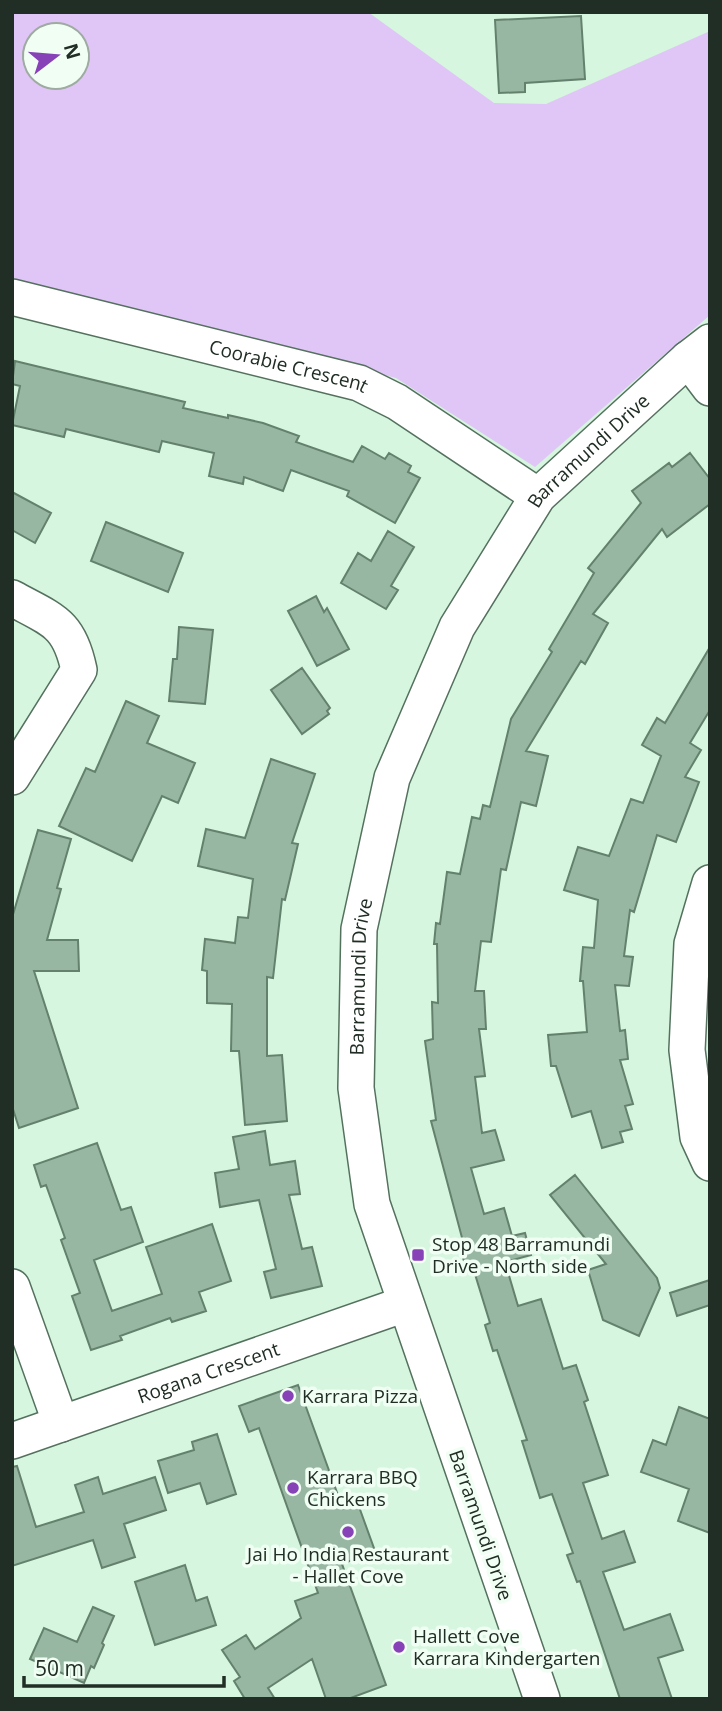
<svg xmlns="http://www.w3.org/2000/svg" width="722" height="1711" viewBox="0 0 722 1711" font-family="'Open Sans',sans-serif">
	<rect width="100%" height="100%" fill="#d6f6df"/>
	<path fill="#e0c6f7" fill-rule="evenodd" d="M12,12H368L494,103L546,104L710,31V315L535,467L396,378L12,280ZM35,35H77V77H35Z"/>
	<path fill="#98b7a2" stroke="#64816d" stroke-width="2" d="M581,16L585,79L525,83V92L499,93L495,20Z
		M15,361L185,402L183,408L228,418V415L263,423L299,436L296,442L353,462L362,446L385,459L389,453L411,466L408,472L420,478L395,523L347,496L349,491L291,470L283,491L244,477L243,484L209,476L214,453L162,441L159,452L66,429L64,437L12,425L20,386L12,384Z
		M690,453L710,479V504L667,537L662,529L593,614L608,623L585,664L581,661L526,751L548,756L536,806L521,802L506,870L501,869L491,942L481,941L475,991H484L486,1029H479L485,1076L475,1077L482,1133L495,1130L504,1160L471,1168L484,1214L504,1208L512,1236L525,1233L531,1255L505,1262L518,1306L541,1299L563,1369L576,1365L588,1400L584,1402L608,1475L583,1483L602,1539L624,1531L635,1562L603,1572L624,1630L670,1614L683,1650L658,1658L672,1699H620L580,1581L577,1582L567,1555L573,1553L552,1494L540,1498L522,1441L527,1440L497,1350L493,1351L485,1325L490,1323L474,1271L467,1273L461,1250L465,1249L431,1121L436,1120L425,1041L433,1039L432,1002L438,1003L437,944H434L436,923L440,924L447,872L460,874L472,817L480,819L483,805L490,807L511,719L552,652L549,649L594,573L588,568L641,503L632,491L669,463L672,467Z
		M12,492L51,513L35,543L12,530Z
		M106,522L183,553L168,592L91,561Z
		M388,531L414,547L391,586L398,590L386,609L341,583L358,553L371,561Z
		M316,596L324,612L327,608L349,649L317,666L288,611Z
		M179,627L213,630L205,704L169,701L173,659H177Z
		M710,647V710L690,743L701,750L685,777L699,782L676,842L657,835L634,912L630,910L624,956L633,957L629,986L615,985L620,1031L625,1030L628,1059L620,1060L633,1104L625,1106L632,1129L620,1132L623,1142L602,1148L591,1111L572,1117L556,1066H551L548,1035L587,1032L583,981H580L583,947L594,948L598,900L564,890L578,847L609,856L631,799L643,803L661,756L642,745L657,718L665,723Z
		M302,668L330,708L327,711L329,714L302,734L271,690Z
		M126,701L159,716L147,743L195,763L178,803L162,796L132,861L59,826L86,768L95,772Z
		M271,759L315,774L292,843L298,844L285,900L282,899L273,978L267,977V1056L282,1055L287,1121L245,1125L239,1051H231L232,1004L207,1003V971L202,970L205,939L235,943L238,917L248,918L253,879L198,866L206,829L245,838Z
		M38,830L71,839L57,888L61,889L47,940H78L79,971H34L78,1108L19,1128L12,1106V918Z
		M265,1131L270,1165L295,1161L300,1194L289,1195L302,1249L312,1247L322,1286L271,1298L264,1272L276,1269L259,1200L220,1207L215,1173L239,1169L233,1137Z
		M97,1143L121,1210L131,1207L143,1242L94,1260L112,1311L162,1294L146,1247L212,1224L231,1281L199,1292L206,1311L172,1322L170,1318L120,1336L122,1340L91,1350L72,1296L80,1293L61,1240L65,1238L46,1185L41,1187L34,1165Z
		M575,1175L657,1278L660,1288L639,1336L603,1320L588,1270L606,1264L550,1195Z
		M710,1280V1305L677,1316L670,1293Z
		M298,1385L343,1509L358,1504L375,1551L342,1564L386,1685L348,1699H326L312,1659L268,1688L275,1699H245L234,1681L240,1677L222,1650L246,1635L255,1649L301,1618L295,1601L318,1593L259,1428L249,1432L239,1406Z
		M679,1407L710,1419V1533L678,1521L689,1489L641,1472L653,1440L666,1445Z
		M217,1434L236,1494L207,1504L200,1483L168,1493L158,1461L194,1450L192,1442Z
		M17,1466L36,1527L84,1512L75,1485L98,1477L103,1494L155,1477L166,1510L124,1524L135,1557L102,1568L93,1540L12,1566V1467Z
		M185,1565L196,1601L207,1597L216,1625L155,1645L135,1582Z
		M93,1607L114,1616L102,1643L104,1645L94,1668L91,1666L84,1683L30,1659L44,1628L77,1642Z"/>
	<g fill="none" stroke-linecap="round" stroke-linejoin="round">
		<g stroke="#54715e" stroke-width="38">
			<g id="minor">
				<path id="s1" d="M12,297L359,383L397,402L538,496"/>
				<path d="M688,359L710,388"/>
				<path d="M12,598C52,620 69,622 79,670L12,777"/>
				<path d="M710,883L692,944L687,1050L698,1137L710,1163"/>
				<path d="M12,1287L61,1424"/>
				<path id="s2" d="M12,1441L405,1304"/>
				<path id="s3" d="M542,1699L372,1204L356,1088L359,929L392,778L457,627L538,496L688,359L710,342"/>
			</g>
		</g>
		<use href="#minor" stroke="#fff" stroke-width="35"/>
	</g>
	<g fill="#8642b6" stroke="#f1fef4" stroke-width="2.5">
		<rect x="411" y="1248" width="14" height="14" rx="3.5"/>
		<circle cx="288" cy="1396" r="7"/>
		<circle cx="293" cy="1488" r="7"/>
		<circle cx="348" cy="1532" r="7"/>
		<circle cx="399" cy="1647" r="7"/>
	</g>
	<g text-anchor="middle" stroke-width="7" stroke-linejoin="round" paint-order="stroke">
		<g font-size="19" fill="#212e25" stroke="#f1fef4">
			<text dy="7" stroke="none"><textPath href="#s1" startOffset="285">Coorabie Crescent</textPath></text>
			<text dy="7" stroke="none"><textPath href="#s3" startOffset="1340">Barramundi Drive</textPath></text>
			<text dy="7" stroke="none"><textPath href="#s3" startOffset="752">Barramundi Drive</textPath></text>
			<text dy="7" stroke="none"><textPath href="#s2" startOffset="208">Rogana Crescent</textPath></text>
			<text transform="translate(481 1525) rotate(71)" y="7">Barramundi Drive</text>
		</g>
		<g font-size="19" fill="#212e25" stroke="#f1fef4" text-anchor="start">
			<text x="432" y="1251">Stop 48 Barramundi<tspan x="432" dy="22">Drive - North side</tspan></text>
			<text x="302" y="1403">Karrara Pizza</text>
			<text x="307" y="1484">Karrara BBQ<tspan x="307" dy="22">Chickens</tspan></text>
			<text x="348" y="1561" text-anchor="middle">Jai Ho India Restaurant<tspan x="348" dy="22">- Hallet Cove</tspan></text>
			<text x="413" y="1643">Hallett Cove<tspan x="413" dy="22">Karrara Kindergarten</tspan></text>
		</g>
	</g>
	<rect width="722" height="1711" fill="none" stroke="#212e25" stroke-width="28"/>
	<g transform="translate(56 56) rotate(74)"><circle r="33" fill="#f1fef4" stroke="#9eaba1" stroke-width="2"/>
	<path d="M0-5L12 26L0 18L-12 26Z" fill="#8642b6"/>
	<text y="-10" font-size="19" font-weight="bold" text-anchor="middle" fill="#212e25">N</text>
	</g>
	<path d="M24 1676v10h200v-10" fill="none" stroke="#212e25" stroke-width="3.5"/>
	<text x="35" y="1676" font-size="21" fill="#212e25" stroke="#f1fef4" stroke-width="5" paint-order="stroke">50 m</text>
</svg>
